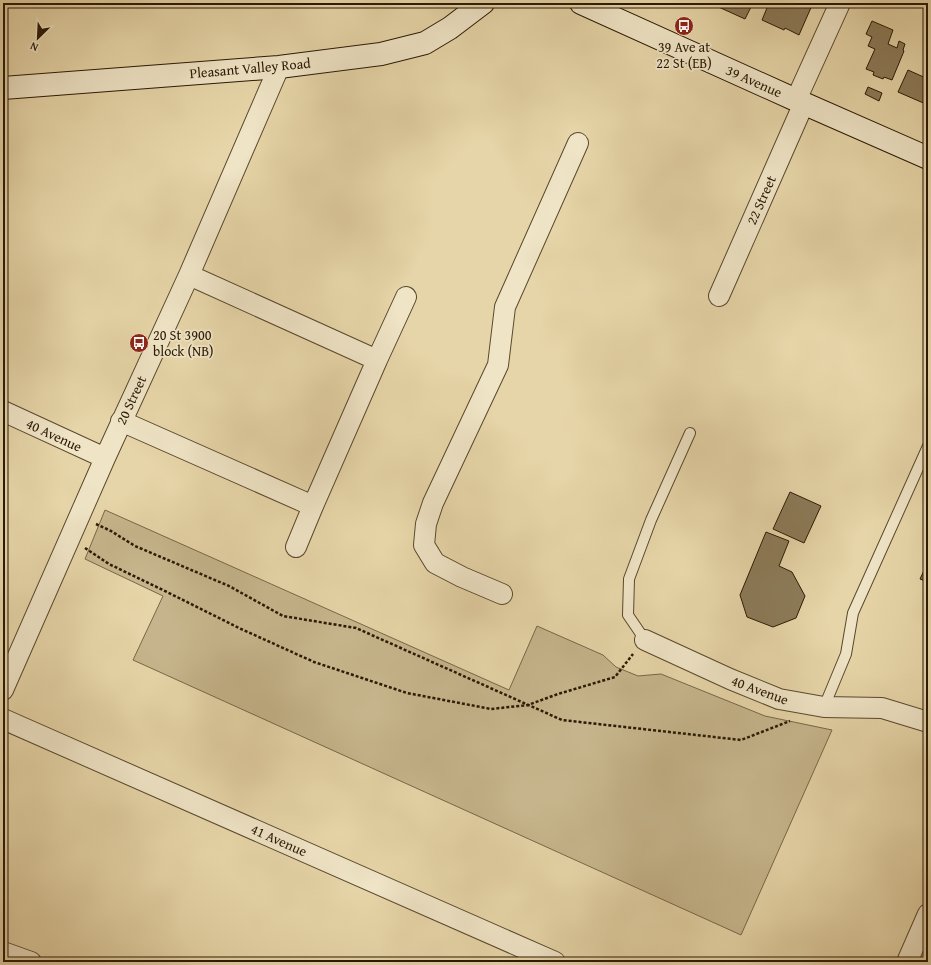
<svg xmlns="http://www.w3.org/2000/svg" width="931" height="965" viewBox="0 0 931 965" font-family="'Gentium Book Plus',serif">
	<rect width="100%" height="100%" fill="#e6d5a8"/>
	<filter id="stains"><feTurbulence type="fractalNoise" baseFrequency=".005" numOctaves="4"/><feColorMatrix values="0 0 0 0 .2 0 0 0 0 .09 0 0 0 0 .02 0 0 0 .5 -.17"/></filter>
	<radialGradient id="worn" r=".72"><stop offset=".6" stop-color="#630" stop-opacity="0"/><stop offset="1" stop-color="#630" stop-opacity=".3"/></radialGradient>
	<path fill="#c6b58c" stroke="#786748" d="M105,510L509,690L537,626L603,655L616,667L638,676L661,674L765,716L832,730L741,935L133,660L163,596L85,559Z"/>
	<path fill="#8c7b59" stroke="#2a1904" d="M712,3H753L745,19L712,4Z
		M769,3H813L799,35L785,28L784,30L762,20Z
		M872,21L893,30L888,44L897,48L899,41L905,44L903,50L904,51L892,80L884,77L883,79L873,75L874,72L866,69L875,49L868,46L872,37L866,34Z
		M908,70L928,79V105L898,92Z
		M868,87L882,93L879,101L865,94Z
		M790,492L821,506L804,543L773,529Z
		M766,532L789,541L779,566L792,572L805,596L796,618L773,627L747,617L740,595Z
		M928,562V582L920,579Z"/>
	<g fill="none" stroke-linecap="round" stroke-linejoin="round">
		<g stroke="#59482d" stroke-width="12">
			<path id="lane" d="M645,640L628,615L629,579L651,520L690,433
				M824,707L846,654L853,613L928,446"/>
		</g>
		<g stroke="#59482d" stroke-width="22">
			<path id="street" d="M796,100L840,3
				M719,296L804,103
				M377,360L406,297
				M3,411L105,458
				M121,421L313,506L377,360L189,275
				M296,547L313,506
				M502,594L462,577L435,563L424,545L426,524L433,503L498,365L505,307L578,143
				M645,640L730,679L779,699L824,707L882,708L928,722
				M3,690L105,458L189,275L279,67
				M3,719L555,962
				M3,952L31,962
				M907,962L928,914"/>
		</g>
		<g stroke="#2a1904" stroke-width="24">
			<path id="secondary" d="M581,3L796,100L928,158
				M3,88L279,67L381,54L425,43L450,28L483,3"/>
		</g>
		<path stroke="#2a1904" stroke-width="2.5" stroke-dasharray="3 2" stroke-linecap="butt" d="M96,524L111,531L135,546L229,586L283,616L356,628L562,720L741,740L790,721
			M85,548L109,564L167,592L239,628L314,662L407,693L491,709L528,705L558,694L615,677L633,654"/>
		<use href="#lane" stroke="#efe4c6" stroke-width="10"/>
		<use href="#street" stroke="#efe4c6" stroke-width="20"/>
		<use href="#secondary" stroke="#efe4c6" stroke-width="22"/>
	</g>
	<defs>
		<g id="bus-disc" transform="scale(1)"><circle r="9.5" fill="#8f2418" stroke="#efe4c6"/><path d="M-5-6H5V4H4V6H2V4H-2V6H-4V4H-5ZM-3.5-4V0h7V-4ZM-3.5 1.2v1.5H-2V1.2ZM2 1.2v1.5H3.5V1.2Z" fill="#fff"/></g>
	</defs>
	<g fill-rule="evenodd">
		<use href="#bus-disc" x="684" y="26"/>
		<use href="#bus-disc" x="139" y="343"/>
	</g>
	<g text-anchor="middle" stroke-width="3.5" stroke-linejoin="round" paint-order="stroke">
		<g font-size="14" fill="#2a1904" stroke="#efe4c6">
			<text x="684" y="52">39 Ave at<tspan x="684" dy="16">22 St (EB)</tspan></text>
			<text x="153" y="340" text-anchor="start">20 St 3900<tspan x="153" dy="16">block (NB)</tspan></text>
		</g>
		<g font-size="14" fill="#2a1904" stroke="#efe4c6">
			<text transform="translate(250 68) rotate(-5)" y="5">Pleasant Valley Road</text>
			<text transform="translate(754 81) rotate(24)" y="5">39 Avenue</text>
			<text transform="translate(761 200) rotate(-66)" y="5">22 Street</text>
			<text transform="translate(131 400) rotate(-65)" y="5">20 Street</text>
			<text transform="translate(54 435) rotate(25)" y="5">40 Avenue</text>
			<text transform="translate(760 690) rotate(20)" y="5">40 Avenue</text>
			<text transform="translate(279 840) rotate(24)" y="5">41 Avenue</text>
		</g>
	</g>
	<rect width="931" height="965" fill="none" stroke="#e6d5a8" stroke-width="16"/>
	<rect x="4" y="4" width="923" height="957" fill="none" stroke="#2a1904" stroke-width="2"/>
	<rect x="8" y="8" width="915" height="949" fill="none" stroke="#2a1904"/>
	<g transform="translate(38 38) rotate(204)" stroke="#efe4c6" stroke-width="3" paint-order="stroke">
	<path d="M0-3L7 15L0 10L-7 15Z" fill="#2a1904"/>
	<text y="-6" font-size="11" font-weight="bold" text-anchor="middle" fill="#2a1904">N</text>
	</g>
	<rect width="100%" height="100%" filter="url(#stains)"/>
	<rect width="100%" height="100%" fill="url(#worn)"/>
</svg>
